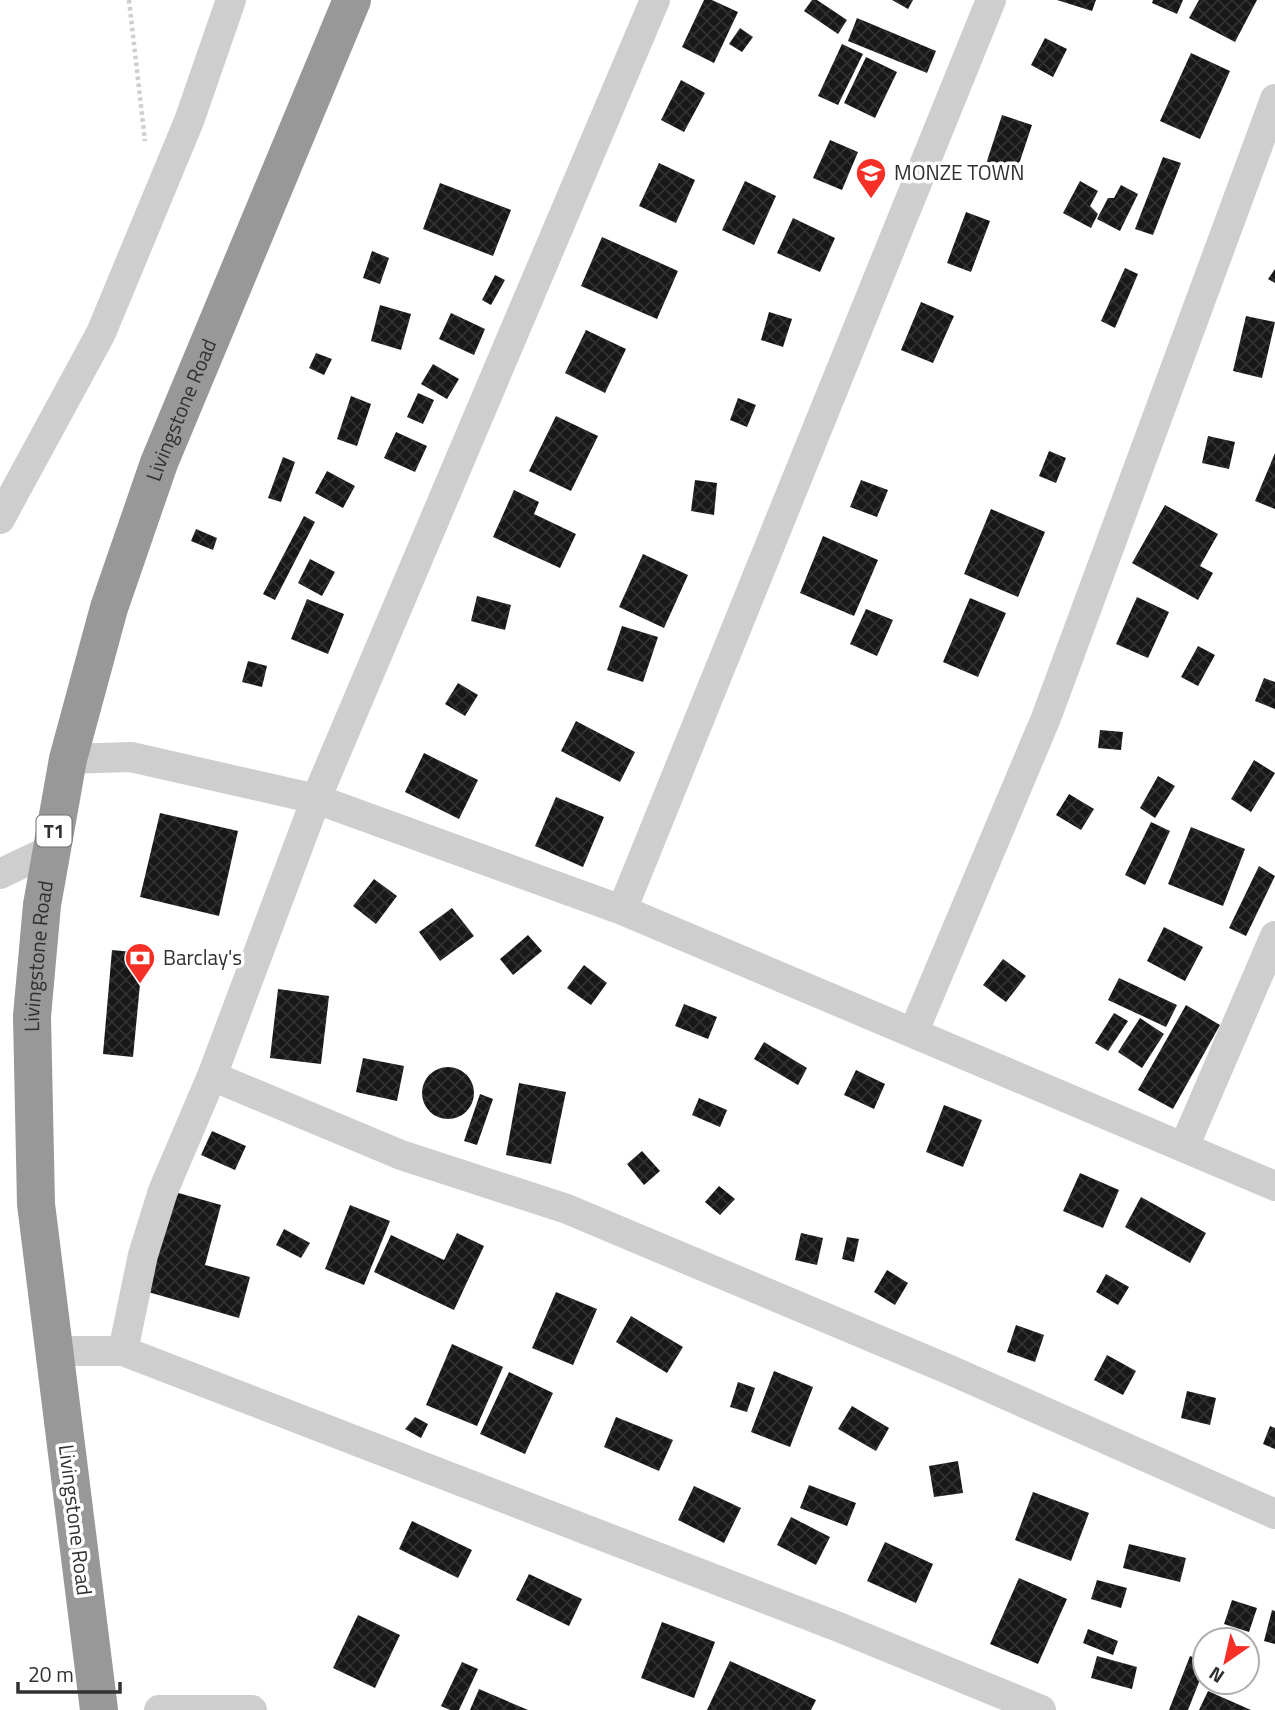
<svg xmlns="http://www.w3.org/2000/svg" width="1275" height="1710" viewBox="0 0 1275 1710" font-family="'Titillium Web',sans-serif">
	<defs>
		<pattern id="building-cross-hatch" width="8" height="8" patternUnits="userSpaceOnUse" patternTransform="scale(1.75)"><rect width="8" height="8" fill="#181818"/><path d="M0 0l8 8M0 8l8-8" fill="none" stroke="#313131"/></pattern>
	</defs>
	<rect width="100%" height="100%" fill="#fff"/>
	<path fill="url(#building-cross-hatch)" d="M704,0H712L738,12L714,63L682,47Z
		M812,0H817L847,20L838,34L804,11Z
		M892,0H913L908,9Z
		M1057,0H1096L1092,11Z
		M1153,0H1183L1177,14L1152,3Z
		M1199,0H1257L1235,42L1189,18Z
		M857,18L936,51L927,73L848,41Z
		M740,28L753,37L742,52L729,44Z
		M1045,38L1067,49L1053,77L1031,65Z
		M842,44L863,54L838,105L818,96Z
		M1191,53L1230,71L1200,139L1160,121Z
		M866,57L897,72L875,118L844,103Z
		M681,80L705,93L684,132L661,120Z
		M1002,115L1032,125L1016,173L986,164Z
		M830,140L858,152L842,190L813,178Z
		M1163,157L1181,163L1153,235L1135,229Z
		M659,163L695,180L676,223L639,206Z
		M745,181L776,196L754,245L722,230Z
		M1080,181L1098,191L1090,206L1098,214L1091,228L1063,213Z
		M440,183L511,210L493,256L423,229Z
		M1121,185L1138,194L1120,231L1097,219L1108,198H1114Z
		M966,212L990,221L971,272L947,263Z
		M793,218L835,238L820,272L777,253Z
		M602,237L678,271L657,319L581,286Z
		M372,251L389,258L380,284L363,278Z
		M1125,268L1138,274L1115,328L1101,321Z
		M1275,269V283L1268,279Z
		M495,275L505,280L491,305L482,300Z
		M921,302L954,316L933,363L901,350Z
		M380,305L411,314L401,350L371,341Z
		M769,312L792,319L783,347L761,340Z
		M451,313L485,329L474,355L439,339Z
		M1246,316L1275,322L1262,378L1233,371Z
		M586,330L626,349L605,393L565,373Z
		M316,353L332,359L324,375L309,368Z
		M433,364L459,379L447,399L421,384Z
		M418,393L434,400L423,424L407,417Z
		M351,396L371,404L357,446L337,439Z
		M738,398L756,405L747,427L730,420Z
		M556,416L598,436L571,491L529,471Z
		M396,432L427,446L415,472L384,458Z
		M1208,436L1235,442L1229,469L1202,463Z
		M1049,451L1066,458L1056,483L1039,476Z
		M1275,453V509L1255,501Z
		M283,457L295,462L281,502L268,498Z
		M327,471L355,486L343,508L315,493Z
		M695,480L717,483L714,515L691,511Z
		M861,480L888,490L877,517L850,507Z
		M514,490L539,502L534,514L576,534L560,568L493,537Z
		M1165,505L1218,534L1200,566L1213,573L1198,600L1132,563Z
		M991,509L1045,532L1018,597L964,574Z
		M304,516L315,522L275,600L263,594Z
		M196,529L217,538L213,550L191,541Z
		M823,536L878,560L854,616L800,593Z
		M643,554L688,575L664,628L619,607Z
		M310,559L335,572L322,596L298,583Z
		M477,596L511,605L505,630L471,621Z
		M1137,597L1169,612L1148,658L1116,644Z
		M970,598L1006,613L978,677L943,662Z
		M307,599L344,614L328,654L291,639Z
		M866,609L893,620L877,656L850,644Z
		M622,626L658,637L643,682L607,670Z
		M1198,646L1215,655L1198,686L1181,677Z
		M248,661L267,666L262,687L242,682Z
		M1264,678L1275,682V709L1255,701Z
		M458,683L478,695L465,716L445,704Z
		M576,721L635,752L620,782L561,751Z
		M1100,730L1123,732L1121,750L1098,748Z
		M424,753L478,780L459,819L405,792Z
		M1254,760L1275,773L1251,812L1231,799Z
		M1158,776L1175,786L1155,818L1140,808Z
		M1069,794L1094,809L1081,830L1056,815Z
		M556,797L604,817L583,867L535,846Z
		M160,813L238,831L219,916L140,897Z
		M1151,822L1170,831L1145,885L1125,875Z
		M1191,827L1245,849L1223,906L1168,884Z
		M1259,866L1275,876L1246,936L1229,928Z
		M374,879L397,896L376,924L353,906Z
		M452,908L474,936L440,961L419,932Z
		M1164,927L1203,947L1185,981L1147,961Z
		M528,935L542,951L513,975L500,959Z
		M112,950L143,953L133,1057L103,1054Z
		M1003,959L1026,976L1006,1002L983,985Z
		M584,965L607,983L591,1005L567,988Z
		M1119,978L1177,1005L1166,1027L1108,1000Z
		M278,989L329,996L321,1064L270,1058Z
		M684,1004L717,1017L708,1039L675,1026Z
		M1186,1005L1220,1025L1173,1109L1138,1090Z
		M1114,1013L1128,1021L1108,1051L1095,1043Z
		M1140,1018L1164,1034L1142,1068L1118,1052Z
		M764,1042L807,1068L798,1085L754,1059Z
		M363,1058L404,1066L397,1101L356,1092Z
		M422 1093a26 26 0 1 1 52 0a26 26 0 1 1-52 0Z
		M856,1070L885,1084L874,1109L844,1095Z
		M519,1083L566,1092L551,1164L506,1155Z
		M480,1094L493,1099L477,1145L464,1141Z
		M699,1098L727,1110L720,1127L692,1115Z
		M944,1105L982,1120L963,1167L926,1152Z
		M212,1131L246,1146L235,1170L201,1155Z
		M642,1151L660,1171L644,1185L627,1164Z
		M1080,1173L1119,1190L1103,1228L1063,1211Z
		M719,1186L735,1199L720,1215L705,1202Z
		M175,1192L221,1205L205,1265L250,1277L239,1318L148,1292Z
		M1141,1197L1206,1233L1190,1263L1125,1227Z
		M350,1205L390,1221L364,1285L325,1269Z
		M284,1229L310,1243L301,1258L276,1245Z
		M457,1233L484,1246L454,1310L374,1272L391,1235L444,1260Z
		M801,1233L823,1238L817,1265L795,1260Z
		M847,1237L859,1239L854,1262L842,1259Z
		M887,1270L908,1283L895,1305L874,1292Z
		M1106,1274L1129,1287L1118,1305L1096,1292Z
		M556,1292L597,1309L573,1365L532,1348Z
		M631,1316L683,1347L667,1373L616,1342Z
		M1016,1325L1044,1335L1035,1362L1007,1352Z
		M452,1344L503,1367L477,1426L426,1405Z
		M1107,1355L1136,1371L1123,1395L1094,1380Z
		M774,1371L813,1387L790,1447L751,1432Z
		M509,1372L553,1393L525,1454L480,1434Z
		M738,1382L755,1388L747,1412L730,1407Z
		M1187,1391L1216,1398L1210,1425L1181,1418Z
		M852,1406L889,1428L876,1451L838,1429Z
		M415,1417L428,1424L421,1438L405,1429Z
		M616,1417L673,1440L659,1471L604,1447Z
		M1270,1426L1275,1428V1449L1263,1444Z
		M958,1461L963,1493L934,1497L929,1466Z
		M809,1485L856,1503L847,1526L800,1508Z
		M694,1486L741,1508L724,1543L678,1520Z
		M1033,1492L1089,1513L1071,1561L1015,1540Z
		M791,1517L830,1537L816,1565L777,1545Z
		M412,1521L472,1550L458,1578L399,1549Z
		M885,1542L933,1564L916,1603L867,1581Z
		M1129,1544L1186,1558L1180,1582L1123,1568Z
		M529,1574L582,1599L569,1626L516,1600Z
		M1019,1578L1067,1599L1038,1664L990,1644Z
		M1097,1580L1127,1588L1121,1608L1091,1599Z
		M1232,1600L1257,1608L1249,1632L1224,1624Z
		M1272,1610L1275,1611V1644L1264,1641Z
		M358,1615L400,1635L375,1688L333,1668Z
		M662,1622L715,1642L694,1698L641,1678Z
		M1088,1629L1118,1641L1113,1655L1083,1643Z
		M1097,1656L1137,1667L1132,1689L1091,1678Z
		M1190,1656L1205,1662V1667L1188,1710H1169Z
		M730,1661L816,1700L811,1710H707Z
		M462,1662L478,1669L459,1710H450L441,1706Z
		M479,1689L528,1710H470Z
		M1208,1691L1251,1710H1199Z"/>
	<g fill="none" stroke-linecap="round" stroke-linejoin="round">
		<path stroke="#cecece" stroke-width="4.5" stroke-dasharray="3.5 3.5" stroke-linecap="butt" d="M129,0L145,141"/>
		<path stroke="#cecece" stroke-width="30" d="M0,519L101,333L189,121L231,0
			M68,759L131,757L316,799L655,0
			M0,874L50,850
			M622,910L1275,1186
			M914,1031L1046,718L1275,99
			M212,1076L401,1155L567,1209L950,1370L1275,1514
			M1184,1147L1275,936
			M54,1351H123L836,1626L1041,1710
			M123,1351L143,1255L163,1191L212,1076L316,799L622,910L991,0
			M159,1710H252"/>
		<path stroke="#989898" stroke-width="38" id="s1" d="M99,1710L36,1204L32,1016L42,905L68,759L109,608L159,463L352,0"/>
	</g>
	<defs>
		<g id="school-pin" transform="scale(1.575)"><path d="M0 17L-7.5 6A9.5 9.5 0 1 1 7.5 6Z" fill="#f63026" stroke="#fff"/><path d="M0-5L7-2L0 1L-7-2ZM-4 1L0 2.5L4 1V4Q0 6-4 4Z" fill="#fff"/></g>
		<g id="bank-pin" transform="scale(1.575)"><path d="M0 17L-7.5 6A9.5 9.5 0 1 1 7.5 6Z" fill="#f63026" stroke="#fff"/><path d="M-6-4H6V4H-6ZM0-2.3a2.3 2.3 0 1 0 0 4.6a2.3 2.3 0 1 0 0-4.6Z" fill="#fff"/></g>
	</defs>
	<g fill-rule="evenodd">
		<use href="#school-pin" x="871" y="173"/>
		<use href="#bank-pin" x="140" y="958"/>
	</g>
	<g text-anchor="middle" stroke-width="7" stroke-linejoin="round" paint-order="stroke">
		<rect fill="#fff" stroke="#6f6f6f" stroke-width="2" x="36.5" y="815.5" width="35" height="31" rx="5"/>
		<g font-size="19" font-weight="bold" fill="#313131">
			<text x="54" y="838">T1</text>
		</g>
		<g font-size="21" fill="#313131" stroke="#fff" text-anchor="start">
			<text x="894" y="180">MONZE TOWN</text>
			<text x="163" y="965">Barclay's</text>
		</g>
		<g font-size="21" fill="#313131" stroke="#fff">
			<text dy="7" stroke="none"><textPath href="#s1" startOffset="1325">Livingstone Road</textPath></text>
			<text dy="7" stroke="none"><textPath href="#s1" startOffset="758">Livingstone Road</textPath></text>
			<text transform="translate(75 1520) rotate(83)" y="7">Livingstone Road</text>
		</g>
	</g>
	<g transform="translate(1226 1661) rotate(214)"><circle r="33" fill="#ffffff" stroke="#adadad" stroke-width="2"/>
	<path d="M0-5L12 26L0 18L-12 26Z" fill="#f63026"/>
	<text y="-10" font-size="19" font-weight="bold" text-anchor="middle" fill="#313131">N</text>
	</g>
	<path d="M18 1682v10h102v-10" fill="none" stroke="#313131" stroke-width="3.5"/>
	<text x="28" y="1682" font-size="21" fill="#313131" stroke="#ffffff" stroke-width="5" paint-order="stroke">20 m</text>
</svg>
